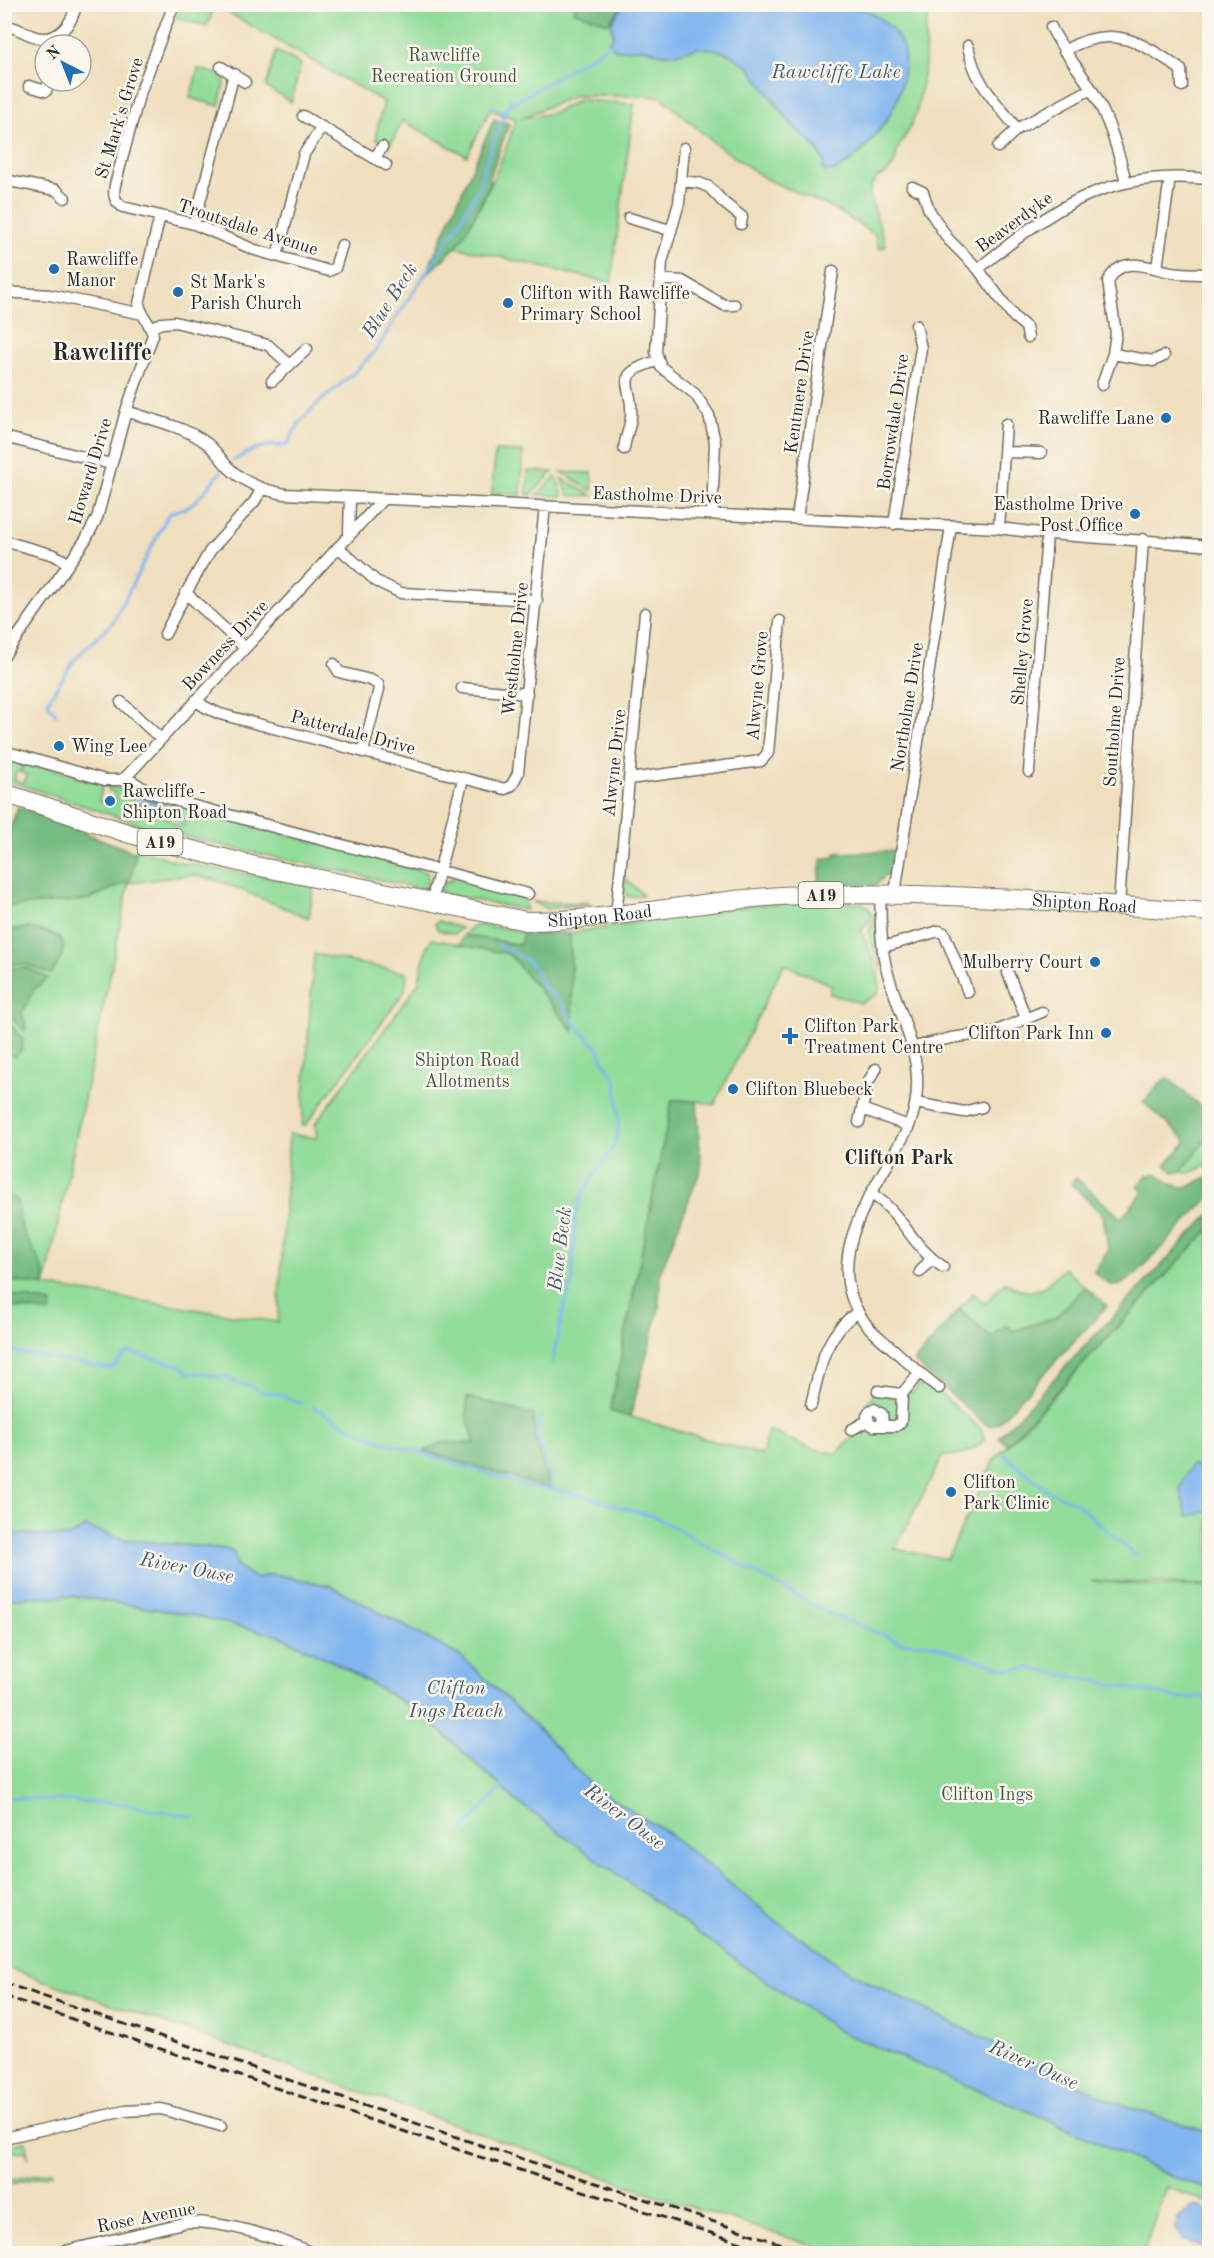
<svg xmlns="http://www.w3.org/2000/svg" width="1214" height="2258" viewBox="0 0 1214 2258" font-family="'Old Standard TT',serif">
	<rect width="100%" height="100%" fill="#fbf7ec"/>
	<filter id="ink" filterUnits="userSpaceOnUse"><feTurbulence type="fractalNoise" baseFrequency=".0167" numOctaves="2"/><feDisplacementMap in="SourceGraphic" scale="12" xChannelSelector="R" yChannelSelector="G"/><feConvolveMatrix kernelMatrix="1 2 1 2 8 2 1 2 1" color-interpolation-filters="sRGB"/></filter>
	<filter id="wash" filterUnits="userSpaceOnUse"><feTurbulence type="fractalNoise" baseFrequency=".008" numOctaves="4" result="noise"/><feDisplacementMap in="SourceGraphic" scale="24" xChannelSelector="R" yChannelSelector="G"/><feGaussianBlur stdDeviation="1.35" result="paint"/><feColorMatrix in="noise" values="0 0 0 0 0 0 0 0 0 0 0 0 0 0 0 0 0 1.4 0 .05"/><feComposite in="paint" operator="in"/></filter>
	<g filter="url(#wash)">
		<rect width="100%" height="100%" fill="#efdfbe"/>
		<path fill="#91dc99" stroke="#5e8462" stroke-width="1.5" d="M576,4L573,11L608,22L621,7L611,23L615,49H647L661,54H675L697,48L714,49L729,54L750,68L792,125L815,146L824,161L835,171C858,159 878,134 891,113L864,10L850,6L778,5L879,4L888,9L893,5L932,4L926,26L925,65L917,110L910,128L898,148L894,165L886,174L878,177L872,184L870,195L886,246L879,249L875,234L834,209L766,179L713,142L660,96H574L520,118L553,113L579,100L634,104L611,283L456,247C482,209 502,163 516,119L490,110L467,156L403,121L389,147L377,139L376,133L384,102L215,5Z
			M180,5H215L207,26L176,18Z
			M276,51L301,64L291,102L266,87Z
			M198,69L217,74L225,80L219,106L190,98Z
			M495,451L523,452L521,495L492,493Z
			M528,471L553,472L531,495H527Z
			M561,472L592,473V491Z
			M556,476L563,496L537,495Z
			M561,478L593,496H569Z
			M5,755L23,761L20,772L17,771L14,779L23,783L28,775L21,773L25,761L103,784L99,801L114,805L116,799L113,792L108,791L109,786L134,793L132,798L134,801L168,818L179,827L186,822L182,817L144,797L427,872L428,880L426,888L423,889L237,849L148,827L5,780Z
			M18,807L135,853L136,849L182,863L314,885L309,918L216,880L192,875L129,883L45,1286L278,1322L289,1134L317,1138L315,1124L418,984L426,949L432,939L509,954L573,1030L570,933L754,905L834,901L864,904L870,910L873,918L861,930C868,947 884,978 878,994L861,1003L830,994L831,985L784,964L714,1105L697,1101L672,1100L610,1411L762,1455L768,1430C789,1438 814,1453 837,1453C861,1428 864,1428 897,1433C913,1414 901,1408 909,1391L912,1393L919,1385H930L978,1426L983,1433L984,1440C971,1453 962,1455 943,1456L895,1549L947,1559L994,1460L1209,1229V1585L1091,1581L1155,1586H1209V2133L1110,2101L851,1973L778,1922L666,1832L594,1788L541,1731L462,1657L331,1586L274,1574L255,1578L237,1566L234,1553L227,1549L127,1540L86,1527L69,1537L5,1533L4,845Z
			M452,878L522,897L526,905V910L443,894L440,890L443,882L451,880Z
			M625,878L643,895L628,897L624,891Z
			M532,902L592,903L547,909Z
			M876,920L882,971L868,932Z
			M438,921L461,928L455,934L438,930L435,924Z
			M480,925L514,930L523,934L521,945L464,935L471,928Z
			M314,954L407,973L405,991L305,1126H302Z
			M1207,1138L1209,1139V1165L1189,1173L1181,1172Z
			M1064,1268L1085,1287L1056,1317L991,1338L959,1309L973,1293L985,1304L1005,1282C1034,1300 1042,1290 1064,1268Z
			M876,1393C897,1397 897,1398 899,1420L888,1423L883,1408H871L866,1404Z
			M74,1596L192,1615L280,1636L338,1664L421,1713L515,1800L746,1968L841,2032L1054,2122L1170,2176L1209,2189V2203L1166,2187L1143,2253H836L667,2199L5,1967V1598Z
			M26,2141L28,2158L26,2151L15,2152L5,2155V2147Z
			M52,2171L53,2174L5,2185V2181Z"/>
		<path fill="#74bc81" stroke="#507456" stroke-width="1.5" d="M576,5H623L608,23L573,11Z
			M494,119L509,124L489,179L491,182L469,227L456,247L425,276Z
			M18,807L136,853L130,881L87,900L5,907V845Z
			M897,851L896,866L872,888L821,889L819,878L821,859L835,857V853Z
			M27,928C64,934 74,941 51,974L25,964H5V930Z
			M570,933L573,1031L509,954L459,945L464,935L520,945L523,934Z
			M5,968H27L48,978L33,991L22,1013L26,1026L25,1031L5,1012Z
			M4,1018L23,1039L22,1049L16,1057L8,1055V1045L5,1040Z
			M1167,1077L1209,1114V1139L1207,1138L1181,1172H1173L1165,1165L1187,1141L1143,1102Z
			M672,1100L697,1101L701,1169L660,1273L659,1309L630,1417L610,1411Z
			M1157,1174C1167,1182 1179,1191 1192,1185C1198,1182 1202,1178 1209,1177V1198L1135,1275L1120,1285L1111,1286L1094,1272L1108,1250L1103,1215L1071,1184L1076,1178L1121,1218L1143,1192L1138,1186L1147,1175Z
			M5,1198H15C22,1211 17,1215 21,1225C28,1246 46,1263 45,1286L5,1280Z
			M1209,1215V1229L1007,1445L999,1437Z
			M1085,1287L1107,1306L998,1423L990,1426L985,1424L914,1362L959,1309L991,1338L1006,1325L1015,1331L1056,1317Z
			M5,1294L52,1303L50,1313L5,1306Z
			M467,1397L534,1415V1435L550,1489L425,1451L441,1443H475L467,1416Z"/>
		<path fill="#80b5ef" stroke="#56708d" stroke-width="1.5" d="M778,5C806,7 838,0 864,10C881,16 901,34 904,52C906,64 901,91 896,102C889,121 846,179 823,171L824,161L815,146L792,125L750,68L729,54L714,49L697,48L675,54H661L647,49L615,50L609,41L614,35L611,23L623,5Z
			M1191,1465L1209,1469V1511L1187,1517L1180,1488Z
			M86,1527L127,1540L227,1549L234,1553L237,1566L255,1578L274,1574L331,1586L462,1657L541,1731L594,1788L666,1832L778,1922L851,1973L1110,2101L1209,2133V2189L1170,2176L1054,2122L841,2032L746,1968L515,1800L421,1713L338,1664L280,1636L192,1615L74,1596L5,1598V1533L68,1537Z
			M1193,2207H1203L1209,2213V2250L1182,2240L1175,2229L1178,2219Z"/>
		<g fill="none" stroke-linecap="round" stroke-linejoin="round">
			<path stroke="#80b5ef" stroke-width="3" d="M510,105L611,44
				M491,107L505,112
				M233,461C243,455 254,448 266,446C274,445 280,447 287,445L299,423L317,404L355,372L377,349L393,322L457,227L480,185L484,166L511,99
				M56,714L48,704L49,699L75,659L113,622L168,515C177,508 178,511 186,508C199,501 211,483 221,472
				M136,797L164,809L182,823
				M498,945L527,960L538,973L543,988L558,999L578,1028L598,1048L604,1062L616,1080L619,1123L615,1144L582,1194L575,1217L573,1281L566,1298L552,1363
				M4,1350L112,1369L126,1354L131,1353L180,1365L189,1373H205L215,1377L226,1376L234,1382L252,1386L260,1392L274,1393L301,1403
				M313,1407C345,1424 374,1442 410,1449L524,1485L572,1493L655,1517L822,1610L902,1643L931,1644L1008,1670L1030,1668L1180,1698L1203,1697L1210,1699
				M540,1416L537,1434L553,1488
				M1003,1454L1047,1490L1076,1503L1136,1556
				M4,1797L123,1804L193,1817
				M462,1832L502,1786"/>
		</g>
	</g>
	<g filter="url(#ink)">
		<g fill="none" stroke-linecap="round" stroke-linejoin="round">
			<g stroke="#706a5e" stroke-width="13">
				<path id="street" d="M174,4L139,96L115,185C113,195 114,201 123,207L194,224L255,250L329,271L335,268L342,245
					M4,26C17,26 24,34 36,37C58,43 73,23 76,4
					M1051,27C1062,50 1079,69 1092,90C1109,119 1118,150 1126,182
					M968,46C975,84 995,100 1017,129
					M1064,51C1110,23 1143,41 1181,70L1182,86
					M221,67L245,82
					M29,86L46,91L49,81
					M303,116L386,165
					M998,147L1017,129L1091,89
					M684,148L679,203L662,262L656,352L661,367L695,394L709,415L715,442L712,514
					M375,158L382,147
					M4,180L56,190L65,198
					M682,181L699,183L709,187L724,203L742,217L741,224
					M912,187L923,192L929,210L948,239L978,269L1014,317L1026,327L1028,337
					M629,218L670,230
					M194,224L234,74
					M277,256L304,154L322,127
					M1157,268L1170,178
					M978,269C1055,207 1105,169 1210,179
					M660,279L682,281L724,305H735
					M4,292L50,295L143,314
					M151,327L162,323L175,322L268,345L290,365
					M1113,354L1153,361L1164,356
					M272,381L307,349
					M1102,385L1113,354L1116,333L1108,282C1120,254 1148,267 1171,272C1184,274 1197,274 1210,274
					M126,411C150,419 185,427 205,442C214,448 220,458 227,466C244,483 262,490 285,494L999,528C1069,538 1139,539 1210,546
					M4,437L111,464
					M624,449C625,438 630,428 631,417C635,385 608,376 657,361
					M1005,452L1041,453
					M797,518L833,271
					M894,524L921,348L916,325
					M999,528L1006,424
					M349,534L350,498
					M4,541L54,555L68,563
					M338,547L376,581L401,593L537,600
					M165,634L186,593
					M245,648L186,593L210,551L254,502L262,489
					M4,656L86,539L97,518L126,411L153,335C150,323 141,315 139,304L160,216
					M334,664L339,672L370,680L378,684L379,689L363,752
					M462,688L527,694
					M196,700L205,707L220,714L505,789L512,785L518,773L545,506
					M121,702L161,739
					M4,751L105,780H120L126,777L382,500
					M1029,772L1047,535
					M126,777L149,792L187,804L528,894
					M629,779L761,761L768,753L780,621
					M880,893C881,917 880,943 886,967C901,1023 932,1067 909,1126C879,1187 815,1257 866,1324C874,1334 884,1341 893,1349C908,1363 923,1376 939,1388
					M895,893L951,526
					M431,903L463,779
					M1119,906L1143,539
					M616,916L645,613
					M883,947L939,931L944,933L968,992
					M1008,973L1026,1018
					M914,1047L951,1038L994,1032L1042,1012
					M916,1103L964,1112L982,1107
					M862,1109L909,1126
					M859,1122L868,1082L876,1069
					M872,1194C904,1215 910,1245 943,1267
					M920,1272L931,1259
					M878,1391L902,1394
					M811,1405C820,1368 824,1334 858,1312
					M883,1425L882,1414L874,1409L870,1411L867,1416L870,1424L874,1426H896L901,1422L902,1394L919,1373
					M851,1430L867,1421
					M4,2138L125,2111L161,2109L221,2126
					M53,2254L187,2222C228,2222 277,2237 314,2254"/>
			</g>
			<g stroke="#706a5e" stroke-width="20">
				<g id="primary">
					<path id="s1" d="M4,793L130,834L251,865L526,921C619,921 709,898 802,895C937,891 1074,903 1210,912"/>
				</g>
			</g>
			<use href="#street" stroke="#fff" stroke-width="10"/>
			<use href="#primary" stroke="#fff" stroke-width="18"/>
			<path stroke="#2b2b2b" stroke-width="3" stroke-dasharray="9 4.5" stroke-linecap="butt" d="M4,1983L480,2145L812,2254
				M4,1996L477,2156L775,2254"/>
		</g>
	</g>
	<g fill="#1f6fb2" stroke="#fbf7ec" stroke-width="2">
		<circle cx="54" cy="269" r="6"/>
		<circle cx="178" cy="292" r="6"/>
		<circle cx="508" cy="303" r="6"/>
		<circle cx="1166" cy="418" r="6"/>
		<circle cx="1135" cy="514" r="6"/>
		<circle cx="59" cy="746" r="6"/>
		<circle cx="110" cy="801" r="6"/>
		<circle cx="1095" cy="962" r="6"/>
		<circle cx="1106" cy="1033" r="6"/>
		<path d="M787 1027h6v6h6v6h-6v6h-6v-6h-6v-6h6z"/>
		<circle cx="733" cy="1089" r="6"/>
		<circle cx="951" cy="1492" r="6"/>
	</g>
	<g text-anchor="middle" stroke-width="5" stroke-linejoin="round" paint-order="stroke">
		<g fill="#fbf7ec" stroke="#696865" stroke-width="1.5">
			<rect x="137.5" y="829" width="45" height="26" rx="4.5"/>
			<rect x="798.5" y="882" width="45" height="26" rx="4.5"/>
		</g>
		<g font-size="16" font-weight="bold" fill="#2b2b2b">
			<text x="160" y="848">A19</text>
			<text x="821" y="901">A19</text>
		</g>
		<g font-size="18" fill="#445746" stroke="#fbf7ec">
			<text x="444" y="61">Rawcliffe<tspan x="444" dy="21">Recreation Ground</tspan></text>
			<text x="467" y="1066">Shipton Road<tspan x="467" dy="21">Allotments</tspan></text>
			<text x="987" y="1800">Clifton Ings</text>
		</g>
		<g font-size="18" fill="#2b2b2b" stroke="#fbf7ec">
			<text transform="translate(119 118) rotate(-73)" y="6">St Mark's Grove</text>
			<text transform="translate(1014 222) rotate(-36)" y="6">Beaverdyke</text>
			<text transform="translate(248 227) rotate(18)" y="6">Troutsdale Avenue</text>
			<text transform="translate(799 392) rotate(-82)" y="6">Kentmere Drive</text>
			<text transform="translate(893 422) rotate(-82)" y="6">Borrowdale Drive</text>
			<text transform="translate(90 471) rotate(-73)" y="6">Howard Drive</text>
			<text transform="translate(657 495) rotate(2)" y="6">Eastholme Drive</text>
			<text transform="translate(225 645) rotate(-47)" y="6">Bowness Drive</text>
			<text transform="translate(515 649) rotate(-84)" y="6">Westholme Drive</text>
			<text transform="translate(1022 652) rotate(-85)" y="6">Shelley Grove</text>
			<text transform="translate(757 686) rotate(-85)" y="6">Alwyne Grove</text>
			<text transform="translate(907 707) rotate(-81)" y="6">Northolme Drive</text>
			<text transform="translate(1114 722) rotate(-86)" y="6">Southolme Drive</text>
			<text transform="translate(353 732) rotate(15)" y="6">Patterdale Drive</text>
			<text transform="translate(614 763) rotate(-84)" y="6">Alwyne Drive</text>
			<text dy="6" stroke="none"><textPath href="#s1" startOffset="1098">Shipton Road</textPath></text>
			<text dy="6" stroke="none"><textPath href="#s1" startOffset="612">Shipton Road</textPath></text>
			<text transform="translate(146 2217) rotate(-11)" y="6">Rose Avenue</text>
		</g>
		<g font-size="18" fill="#2b2b2b" stroke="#fbf7ec" text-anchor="start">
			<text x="66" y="265">Rawcliffe<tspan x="66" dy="21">Manor</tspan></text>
			<text x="190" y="288">St Mark's<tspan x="190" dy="21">Parish Church</tspan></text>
			<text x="520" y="299">Clifton with Rawcliffe<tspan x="520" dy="21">Primary School</tspan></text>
			<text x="1154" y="424" text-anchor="end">Rawcliffe Lane</text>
			<text x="1123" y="510" text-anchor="end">Eastholme Drive<tspan x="1123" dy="21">Post Office</tspan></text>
			<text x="71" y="752">Wing Lee</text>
			<text x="122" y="797">Rawcliffe -<tspan x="122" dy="21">Shipton Road</tspan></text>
			<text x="1083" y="968" text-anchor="end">Mulberry Court</text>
			<text x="804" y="1032">Clifton Park<tspan x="804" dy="21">Treatment Centre</tspan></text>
			<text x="1094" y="1039" text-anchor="end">Clifton Park Inn</text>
			<text x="745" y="1095">Clifton Bluebeck</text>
			<text x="963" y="1488">Clifton<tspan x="963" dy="21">Park Clinic</tspan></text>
		</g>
		<g font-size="20" font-style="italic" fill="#495b70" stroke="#fbf7ec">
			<text x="836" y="78">Rawcliffe Lake</text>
			<text transform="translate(389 300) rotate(-57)" y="7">Blue Beck</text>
			<text transform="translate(559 1249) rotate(-83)" y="7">Blue Beck</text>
			<text transform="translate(187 1567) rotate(11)" y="7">River Ouse</text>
			<text x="456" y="1694">Clifton<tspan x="456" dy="23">Ings Reach</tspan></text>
			<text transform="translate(625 1816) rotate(37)" y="7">River Ouse</text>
			<text transform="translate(1034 2064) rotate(24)" y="7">River Ouse</text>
		</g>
		<g font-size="20" font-weight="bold" fill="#2b2b2b" stroke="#fbf7ec">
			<text x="899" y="1164">Clifton Park</text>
		</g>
		<g font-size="24" font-weight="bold" fill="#2b2b2b" stroke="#fbf7ec">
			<text x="102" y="360">Rawcliffe</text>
		</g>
	</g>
	<rect width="1214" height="2258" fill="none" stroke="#fbf7ec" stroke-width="24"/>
	<g transform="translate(63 63) rotate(318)"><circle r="28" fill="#fbf7ec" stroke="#a8a59f" stroke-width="1.5"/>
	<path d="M0-4.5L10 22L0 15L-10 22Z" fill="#1f6fb2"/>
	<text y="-9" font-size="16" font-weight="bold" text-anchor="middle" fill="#2b2b2b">N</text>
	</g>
</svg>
